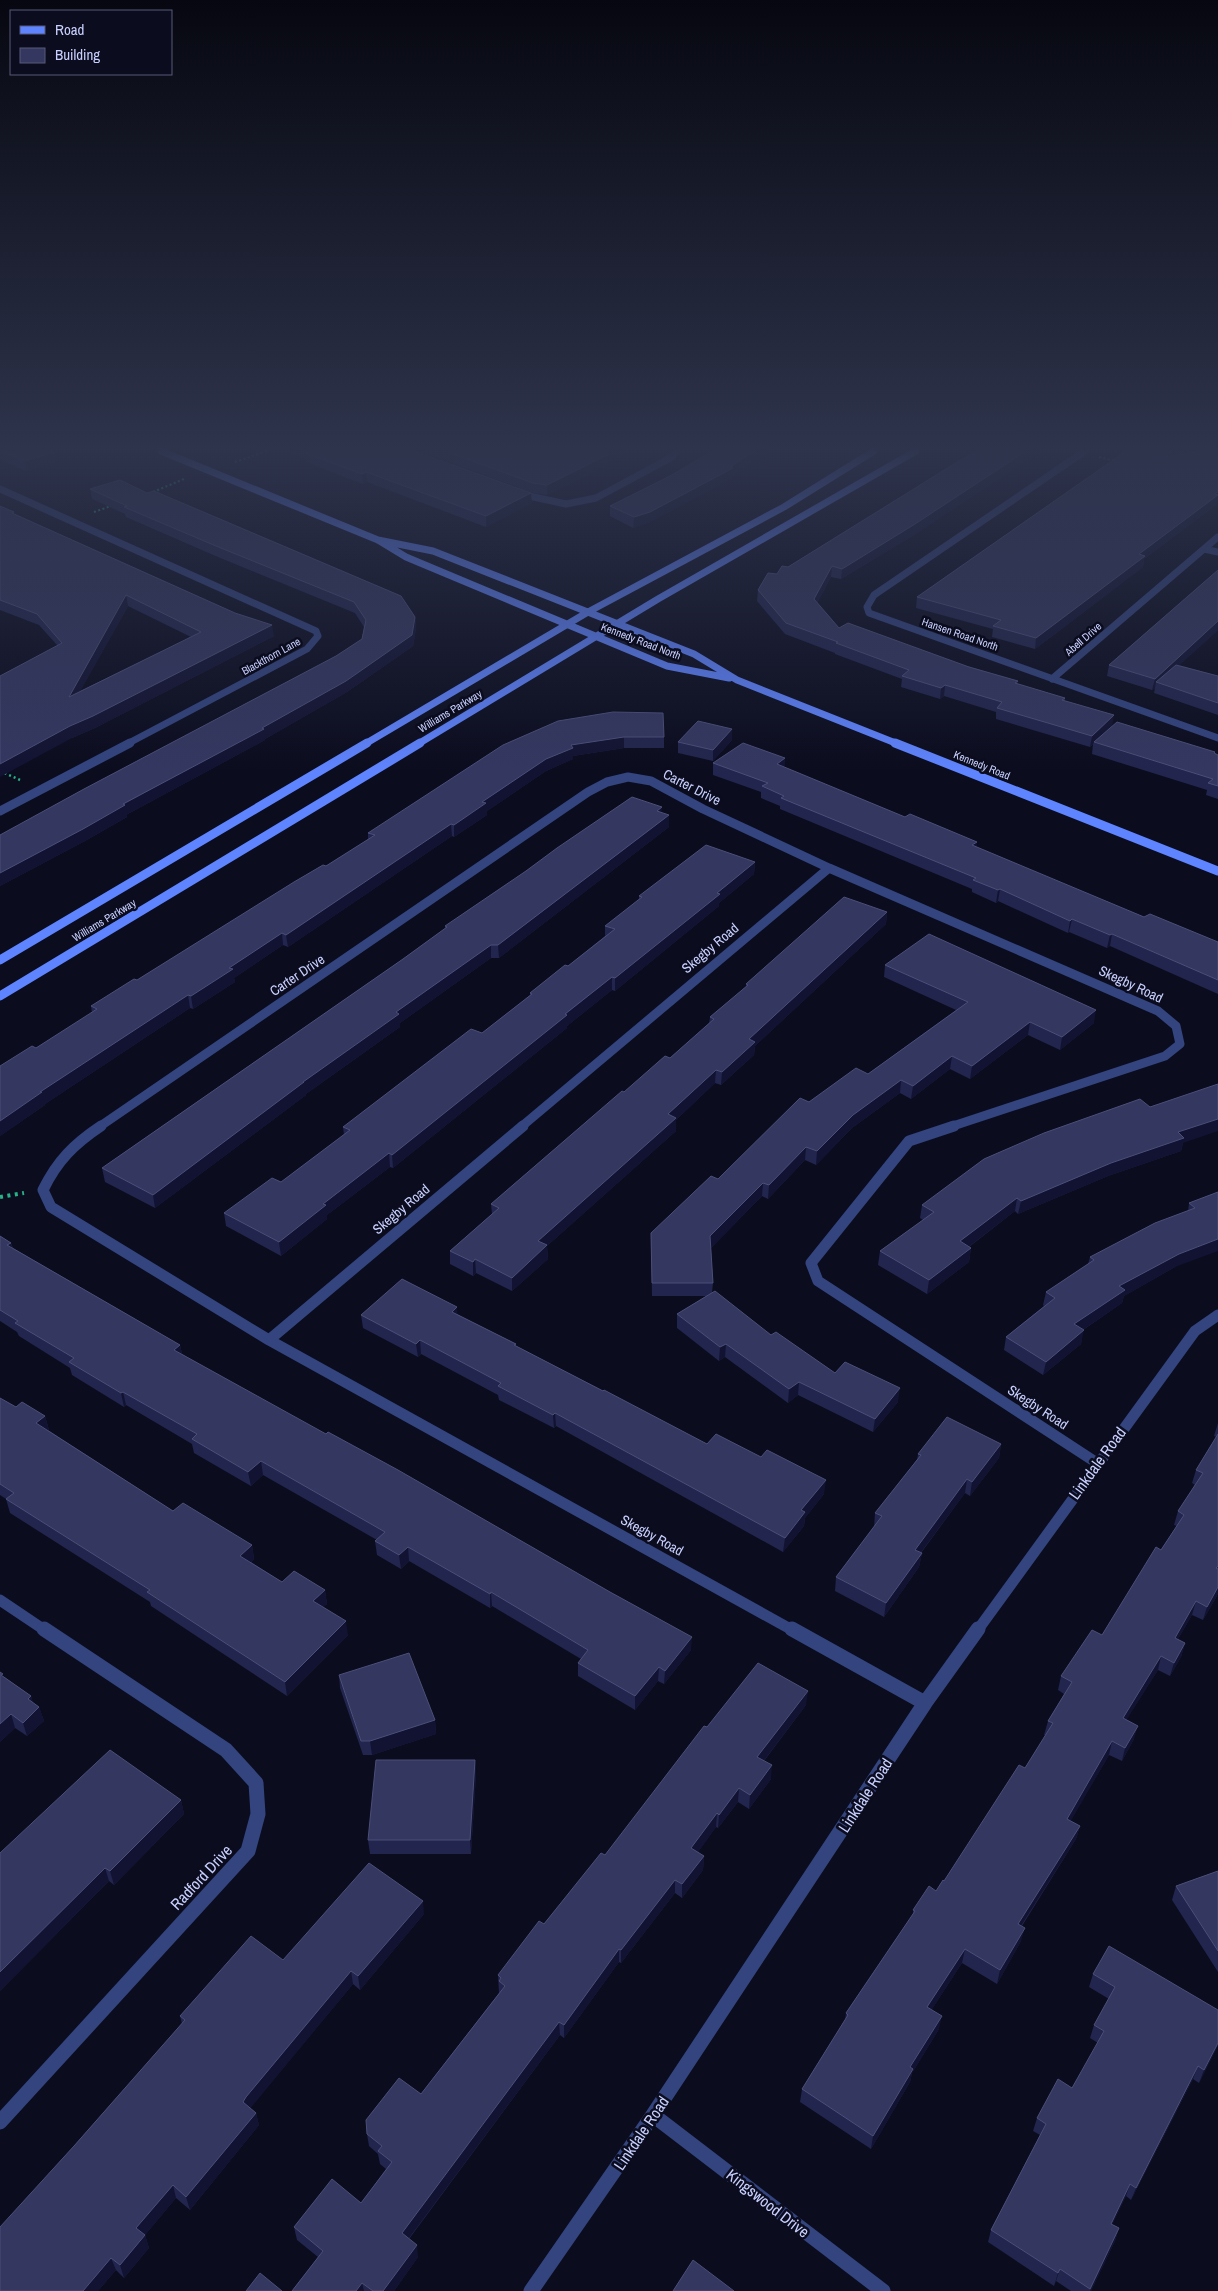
<svg xmlns="http://www.w3.org/2000/svg" width="1218" height="2291" viewBox="0 0 1218 2291" font-family="'Archivo Narrow',sans-serif">
	<rect width="100%" height="100%" fill="#0b0c1e"/>
	<g fill="none" stroke-linecap="round" stroke-linejoin="round">
		<path stroke="#27b387" stroke-width="2" stroke-dasharray="2 2.5" stroke-linecap="butt" d="M1099,457L1115,461
			M235,462L267,451
			M153,492L184,479
			M94,512L111,506"/>
		<path stroke="#27b387" stroke-width="2.5" stroke-dasharray="2 3" stroke-linecap="butt" d="M0,771L20,780"/>
		<path stroke="#27b387" stroke-width="4" stroke-dasharray="3 4.5" stroke-linecap="butt" d="M0,1197L24,1193"/>
		<path stroke="#33447f" stroke-width="7" d="M1085,451L874,595L867,607L869,613L1218,738
			M0,489L316,631L318,636L307,649L127,744
			M520,494L566,504L596,498L672,457L677,451
			M1204,549L1218,552
			M1052,679L1218,537"/>
		<path stroke="#33447f" stroke-width="9" d="M0,811L130,743
			M99,1127L588,792L607,782L628,777L651,781L703,809L829,868L1158,1011L1176,1026L1180,1044L1165,1056L950,1127
			M521,1127L829,868"/>
		<path stroke="#33447f" stroke-width="11" d="M101,1126C74,1144 57,1161 43,1190L51,1207L269,1340L794,1631
			M954,1126L909,1141L811,1263L818,1281L1097,1463
			M269,1340L523,1126
			M0,1600L46,1631
			M977,1631L1195,1331L1218,1315"/>
		<path stroke="#33447f" stroke-width="15" d="M792,1629L925,1703
			M653,2115L883,2291
			M0,2122L248,1851L258,1814L256,1783L226,1750L44,1629
			M531,2291L653,2115L925,1703L978,1629"/>
		<path stroke="#5f84ff" stroke-width="7" d="M161,451L378,540L406,557L667,666L729,678
			M378,540L433,551L694,654L737,680L898,744
			M365,744L588,612L784,507L874,451
			M418,744L658,599L916,451"/>
		<path stroke="#5f84ff" stroke-width="9" d="M895,743L1218,871
			M0,960L367,743
			M0,996L420,743"/>
	</g>
	<path fill="#22254d" fill-rule="evenodd" d="M0,451H53L57,462L27,471L0,460Z
		M286,451H414L532,503L486,527L367,482L363,484L339,475L306,462V459Z
		M419,451H628L609,461V464L547,495L533,493Z
		M975,451H1040L914,535L841,579L831,577L817,603L839,628L1018,681L1017,684L1065,698V701L1112,726L1218,755V799L1206,795L1207,790L1092,754L1093,744L1090,747L996,719V712L944,696L940,699L901,687L902,679L835,654V653L785,634L757,601L758,590L777,574Z
		M1126,451H1184L1180,454L1218,451V500L1217,501L1216,505L1144,559L1143,567L1035,649L992,637L993,629L916,608L917,597Z
		M740,470V471L732,476V478L650,522L633,528L610,516V506Z
		M90,489L147,493L415,617L416,628L413,646L347,692L265,739V740L126,815L127,817L85,841L0,886V835L336,656L362,639L364,627L355,613L218,557L126,517L125,514L92,499Z
		M0,506L14,514L274,636L95,728L72,738L57,645L39,625L0,610ZM128,606L191,637L80,691Z
		M1218,570V630L1179,665L1218,676V715L1154,693L1155,688L1152,690L1107,676L1109,665Z
		M558,721L664,737V748H624L573,756V759L546,771L487,811V815L454,837L452,836L288,947L283,945L234,978L235,982L193,1009L190,1008L45,1104V1105L0,1136L36,1048L92,1013L91,1006L137,980L326,866L368,840V833Z
		M732,740L713,761L678,753V742Z
		M785,758L784,767L1144,917L1218,942V994L1110,946L1107,948L1069,932L1068,933L998,901L996,903L972,892V889L780,809V806L761,798V792L713,775V763Z
		M661,812L669,827L499,958H491L400,1023V1027L306,1094V1095L155,1208L105,1182L102,1168L403,959L445,929V926Z
		M755,862L754,874L719,903V906L615,991L612,990L567,1026V1028L393,1168L390,1167L327,1215V1219L281,1256L226,1226L224,1213L281,1182L344,1135L343,1127L482,1033L530,995V993L568,966L605,936V926L639,900V896Z
		M887,912L886,924L755,1046L754,1055L721,1085L715,1083L676,1120V1131L547,1246L548,1259L512,1291L476,1273L473,1276L450,1264V1251L492,1214L491,1204L624,1092L670,1058L709,1024L710,1017L746,987V984Z
		M885,965L1094,1023L1060,1050L1028,1035L970,1079L950,1069L911,1099L900,1093L852,1128L816,1165L805,1160L768,1199L762,1196L711,1248L713,1283L712,1293L771,1335L835,1373L898,1402L873,1432L798,1395L788,1403L725,1357L719,1361L677,1328V1314L706,1296H652L651,1233L718,1179L809,1102L868,1074L956,1010L884,977Z
		M1150,1107L1183,1143L1181,1151L1108,1176L1018,1214L1015,1211L969,1247L971,1248L969,1262L927,1294L878,1265L880,1251L923,1220L920,1218L922,1205Z
		M1218,1192L1175,1267L1124,1296L1122,1303L1083,1330L1081,1344L1043,1375L1004,1350L1006,1337L1044,1306L1043,1305L1046,1292L1088,1264L1090,1257L1188,1211L1189,1203Z
		M0,1236L11,1243L13,1248L180,1345L182,1354L691,1650L664,1684L658,1681L635,1710L578,1676V1663L581,1659L492,1606L490,1608L409,1561L401,1569L377,1555L375,1541L377,1540L263,1475L251,1486L194,1453L192,1444L126,1405L124,1407L72,1375L70,1368L19,1336L17,1332L0,1321Z
		M457,1307V1314L516,1344V1346L707,1444L824,1494L805,1518L804,1526L783,1552L556,1426L554,1428L499,1400L498,1395L421,1354L418,1357L363,1328L361,1315Z
		M0,1398L16,1407L45,1416L49,1430H48L173,1511L252,1545L254,1559L251,1562L282,1582L325,1590L327,1604L323,1607L348,1635L287,1696L151,1606L150,1602L10,1513L6,1499L0,1495Z
		M1218,1423V1594L1203,1620L1192,1615L1178,1639L1185,1643L1181,1657L1170,1676L1158,1670L1126,1720L1134,1739L1122,1761L1109,1755L1070,1821L1080,1826L1076,1839L1022,1926L1021,1941L997,1984L962,1963L932,2009L939,2029L912,2073L910,2082L871,2149L800,2102L802,2089L845,2020L846,2013L913,1914V1910L936,1891L944,1881L1025,1768L1046,1735H1044L1048,1721L1064,1694L1058,1690L1061,1676L1102,1635L1177,1526L1174,1525L1178,1511L1195,1485L1192,1483L1196,1470L1216,1437L1214,1436Z
		M1001,1444L999,1458L970,1496L965,1493L921,1553H922L919,1567L884,1617L835,1591L836,1577L874,1527L875,1513L917,1460L918,1454Z
		M339,1675L435,1720L436,1734L372,1755H363L340,1688Z
		M4,1677L31,1696L33,1703L39,1707L44,1721L27,1736L15,1728L0,1742Z
		M806,1705L764,1761L771,1779L749,1809L738,1802L718,1828L716,1827L698,1852L704,1856L703,1870L682,1898L675,1893L621,1963L619,1962L564,2038L560,2035L409,2239L418,2257L394,2291H292L318,2257L297,2240L294,2227L361,2203L386,2169L380,2164L378,2154L369,2146L367,2134L421,2094L499,1993L498,1975L605,1855L707,1727Z
		M475,1760L476,1774L471,1854H370L368,1840Z
		M181,1800L184,1814L114,1885L109,1881L0,1991V1853Z
		M1218,1871V1972L1172,1900L1176,1886Z
		M424,1914L360,1990L353,1984L250,2108L256,2113L259,2125L190,2210L176,2198L145,2235L149,2248L124,2278L116,2270L98,2291L74,2146L182,2024L180,2016L283,1960Z
		M1093,1974L1218,2010V2045L1199,2083L1193,2079L1131,2200L1126,2196L1112,2224L1119,2228L1115,2241L1091,2291H1071L1056,2281L1054,2286L988,2242L991,2230L1040,2135L1033,2131L1037,2118L1072,2088L1098,2043L1090,2038L1094,2025L1109,1999L1089,1987Z"/>
	<path fill="#121332" d="M609,451H628L609,461V464L547,495V485Z
		M756,451H772L740,470V471L732,476V478L650,522L633,528L634,517L730,467L738,461Z
		M1026,451H1040L914,535L841,579L842,569Z
		M1172,451H1184L1163,466L1165,457Z
		M55,452L57,462L27,471L25,461Z
		M366,472L367,482L363,484L362,474Z
		M1218,492V500L1217,501L1216,505L1144,559L1143,567L1035,649L1036,638L1139,554Z
		M531,493L532,503L486,527V516Z
		M832,566L831,577L813,610L814,599Z
		M126,595L128,606L71,708L69,697Z
		M415,617L416,628L413,646L347,692L265,739V740L126,815L127,817L85,841L0,886V873L262,728Z
		M1218,621V630L1160,683L1156,682L1155,688L1152,690L1155,679Z
		M272,625L274,636L95,728L72,738L0,777V764L70,726Z
		M945,685L944,696L940,699L941,688Z
		M1114,715L1112,727L1094,742L1093,744L1090,747L1092,736Z
		M732,729V740L713,761V750Z
		M624,737V748L573,756V759L546,771L487,811V815L454,837V825L482,802L546,759L571,745Z
		M785,758L784,770L777,764Z
		M662,807L661,819L657,811Z
		M669,815V827L499,958L498,945Z
		M451,824L452,836L288,947L286,935Z
		M977,842L976,854L972,845Z
		M755,862L754,874L719,903V906L615,991V978Z
		M1000,889L998,901L996,903L998,890Z
		M887,912L886,924L755,1046L754,1055L721,1085L722,1072L749,1039Z
		M1072,919L1069,932L1068,933L1070,921Z
		M282,933L283,945L234,978L235,982L193,1009L191,996L229,968Z
		M1112,934L1110,946L1107,948L1110,935Z
		M491,945V958L400,1023V1027L306,1094V1095L155,1208L153,1195L396,1012Z
		M612,977V990L567,1026V1028L393,1168L392,1155Z
		M188,995L190,1008L45,1104V1105L0,1136V1121L40,1092Z
		M1096,1010L1094,1023L1060,1050L1062,1037Z
		M1030,1022L1028,1035L970,1079L972,1066Z
		M952,1056L950,1069L911,1099L913,1086Z
		M716,1070L715,1083L676,1120V1131L547,1246L548,1259L512,1291V1278L538,1241L668,1114Z
		M901,1080L900,1093L852,1128L816,1165L817,1151L853,1115Z
		M1218,1119V1131L1183,1143L1181,1151L1108,1176L1018,1214L1021,1201L1178,1132Z
		M806,1147L805,1160L768,1199L769,1185Z
		M389,1153L390,1167L327,1215V1219L281,1256L279,1242L323,1204Z
		M763,1183L762,1196L710,1249V1236Z
		M1017,1198L1015,1211L958,1255L960,1241Z
		M1218,1239V1251L1175,1267L1124,1296L1122,1303L1071,1338L1074,1324L1119,1286L1179,1254Z
		M11,1243L14,1256L7,1245Z
		M971,1248L969,1262L927,1294L929,1280Z
		M475,1259L476,1273L473,1276V1262Z
		M457,1307L458,1321L452,1312Z
		M1084,1330L1081,1344L1043,1375L1046,1362Z
		M420,1340L421,1354L418,1357L416,1344Z
		M726,1344L725,1357L719,1361L720,1347Z
		M180,1345L183,1359L174,1350Z
		M799,1382L798,1395L788,1403L789,1389Z
		M900,1388L898,1402L873,1432L875,1419Z
		M123,1392L126,1405L124,1407L121,1393Z
		M555,1413L556,1426L554,1428L553,1415Z
		M45,1416L49,1430L40,1437L36,1423Z
		M1001,1444L999,1458L970,1496L972,1482Z
		M261,1461L263,1475L251,1486L248,1472Z
		M967,1479L965,1493L913,1563L915,1550Z
		M826,1480L824,1494L805,1518L804,1526L783,1552L785,1538L801,1510Z
		M252,1545L254,1559L243,1569L240,1556Z
		M408,1547L409,1561L401,1569L399,1555Z
		M922,1553L919,1567L884,1617L886,1603Z
		M1218,1587V1594L1203,1620L1207,1607Z
		M325,1590L327,1604L315,1615L313,1601Z
		M491,1592L492,1606L490,1608V1594Z
		M1196,1601L1192,1615L1171,1651L1175,1638Z
		M346,1621L348,1635L287,1696L285,1682Z
		M692,1637L691,1650L664,1684L665,1671Z
		M1185,1643L1181,1657L1170,1676L1174,1663Z
		M1161,1656L1158,1670L1119,1732L1123,1718Z
		M659,1667L658,1681L635,1710V1696Z
		M808,1691L806,1705L756,1771L757,1757Z
		M31,1696L35,1710L28,1699Z
		M39,1707L44,1721L27,1736L23,1723Z
		M11,1714L15,1728L0,1742V1724Z
		M435,1720L436,1734L372,1755L370,1741Z
		M1138,1726L1134,1739L1122,1761L1125,1748Z
		M1112,1741L1109,1755L1064,1833L1067,1819Z
		M475,1760L476,1774L471,1854L470,1840Z
		M772,1765L771,1779L749,1809L750,1795Z
		M739,1788L738,1802L718,1828L719,1815Z
		M181,1800L184,1814L114,1885L110,1871Z
		M717,1813L716,1827L691,1862V1848Z
		M1080,1826L1076,1839L1014,1937L1018,1924Z
		M704,1856L703,1870L682,1898V1884Z
		M105,1868L109,1881L0,1991V1972Z
		M675,1880V1893L621,1963V1950Z
		M423,1901L424,1914L360,1990L358,1976Z
		M1025,1928L1021,1941L997,1984L1000,1970Z
		M619,1949V1962L564,2038V2025Z
		M965,1949L962,1963L925,2020L927,2007Z
		M351,1971L353,1984L249,2110L243,2102L246,2097Z
		M942,2016L939,2029L912,2073L910,2082L871,2149L873,2136L910,2067Z
		M559,2022L560,2035L403,2246L402,2233Z
		M1218,2043V2045L1199,2083L1204,2070Z
		M1198,2066L1193,2079L1131,2200L1136,2188Z
		M256,2113L259,2125L190,2210L186,2197Z
		M1130,2184L1126,2196L1107,2236L1111,2224Z
		M173,2185L176,2198L141,2240L136,2228Z
		M1119,2228L1115,2241L1091,2291H1090Z
		M145,2235L149,2248L124,2278L120,2265Z
		M417,2245L418,2257L394,2291H383Z
		M111,2258L116,2270L98,2291H83Z
		M1060,2269L1056,2281L1054,2286L1058,2273Z
		M362,2283L364,2291H356Z"/>
	<path fill="#343760" stroke="#4b4f79" fill-rule="evenodd" d="M1,451H53L55,452L25,461Z
		M309,451H414L531,493L486,516L366,472L362,474L305,453Z
		M445,451H609L606,453L609,454L547,485L533,483Z
		M713,451H756L738,461H740L730,467L733,468L650,512L634,517L610,506L670,476Z
		M975,451H1026L915,524L842,569L832,566L814,599L839,628L848,623L969,667L1018,681L1015,683L1065,698L1062,700L1114,715L1092,736L997,708L1002,702L945,685L941,688L902,676L909,670L836,643L838,642L786,623L758,590L768,573L777,574L782,566L788,567Z
		M1126,451H1172L1165,457L1199,451H1218V492L1215,494L1218,495L1139,554L1145,556L1036,638L993,626L1001,620L917,597Z
		M120,480L147,493L154,491L401,596L415,617L412,635L346,681L262,728L264,729L123,804L125,805L83,829L0,873V835L84,789L336,656L362,639L366,620L354,602L216,546L124,507L127,506L90,489Z
		M0,506L14,512L12,513L235,613L272,625L93,716L70,726L0,764V676L62,643L37,614L0,600ZM126,595L201,632L69,697Z
		M1218,570V621L1155,679L1109,665Z
		M1176,665L1218,676V703L1156,682Z
		M613,712L663,713L664,737H624L571,745L573,748L546,759L482,802L486,803L454,825L451,824L286,935L282,933L229,968L233,969L191,996L188,995L40,1092H42L0,1121V1066L32,1046L36,1048L97,1009L91,1006L134,979L137,980L294,882L323,865L326,866L375,835L368,833L503,745L558,721Z
		M698,721L732,729L713,750L678,742Z
		M1117,722L1215,752L1214,753L1218,755V786L1208,783L1213,779L1094,742Z
		M743,743L785,758L777,764L905,817L910,814L977,842L972,845L1144,917L1150,914L1218,942V980L1112,934L1110,935L1072,919L1070,921L1000,889L998,890L973,880L976,878L781,798L784,796L762,786L768,783L713,763Z
		M632,797L662,807L657,811L669,815L498,945H491L396,1012L399,1014L303,1082H304L153,1195L102,1168L403,959L447,927L445,926L526,871L557,848Z
		M706,845L755,862L717,893L720,894L615,978L612,977L565,1014L567,1015L392,1155L389,1153L323,1204L326,1205L279,1242L224,1213L272,1178L281,1182L350,1130L343,1127L471,1029L482,1033L532,994L530,993L565,965L568,966L615,929L605,926L642,897L639,896Z
		M844,897L887,912L749,1039L755,1042L722,1072L716,1070L668,1114L676,1118L538,1241L547,1245L512,1278L475,1259L473,1262L450,1251L499,1208L491,1204L622,1091L624,1092L665,1056L670,1058L714,1019L710,1017L748,985L746,984Z
		M929,934L1096,1010L1062,1037L1030,1022L972,1066L952,1056L913,1086L901,1080L853,1115L817,1151L806,1147L769,1185L763,1183L710,1236L713,1283H652L651,1233L711,1176L718,1179L800,1098L809,1102L856,1068L868,1074L968,1002L885,965Z
		M1218,1084V1119L1178,1132L1184,1138L1111,1163L1021,1201L1017,1198L960,1241L971,1248L929,1280L880,1251L934,1212L922,1205L984,1159L1044,1133L1140,1099L1150,1107Z
		M1218,1192V1239L1179,1254L1119,1286L1125,1290L1074,1324L1084,1330L1046,1362L1006,1337L1055,1298L1046,1292L1094,1260L1090,1257L1155,1223L1195,1208L1189,1203Z
		M0,1236L11,1243L7,1245L26,1256L180,1345L174,1350L326,1434L328,1432L398,1470L610,1592L692,1637L665,1671L659,1667L635,1696L578,1663L588,1650L491,1592L490,1594L408,1547L399,1555L375,1541L385,1532L261,1461L248,1472L192,1439L197,1434L123,1392L121,1393L69,1362L74,1358L15,1323L18,1321L0,1310Z
		M402,1279L457,1307L452,1312L516,1344L514,1345L603,1391L604,1390L707,1444L716,1434L761,1457L767,1450L826,1480L801,1510L805,1512L785,1538L555,1413L553,1415L498,1386L501,1383L420,1340L416,1344L361,1315Z
		M715,1291L771,1335L776,1332L835,1373L845,1362L900,1388L875,1419L799,1382L789,1389L726,1344L720,1347L677,1314Z
		M0,1398L16,1407L22,1402L45,1416L36,1423L173,1511L183,1503L252,1545L240,1556L282,1582L294,1571L325,1590L313,1601L346,1621L285,1682L147,1592L150,1590L6,1499L14,1493L0,1484Z
		M947,1417L1001,1444L972,1482L967,1479L915,1550L922,1553L886,1603L836,1577L882,1516L875,1513L921,1455L918,1454Z
		M1218,1434V1566L1216,1568L1218,1569V1587L1207,1607L1196,1601L1175,1638L1185,1643L1174,1663L1161,1656L1123,1718L1138,1726L1125,1748L1112,1741L1067,1819L1080,1826L1018,1924L1025,1928L1000,1970L965,1949L927,2007L942,2016L910,2067L913,2069L873,2136L802,2089L848,2015L846,2013L915,1911L913,1910L929,1886L936,1891L943,1880L944,1881L1019,1765L1025,1768L1053,1723L1048,1721L1072,1682L1061,1676L1092,1630L1102,1635L1156,1547L1161,1550L1184,1515L1178,1511L1203,1473L1196,1470Z
		M409,1653L435,1720L370,1741H361L339,1675Z
		M758,1663L808,1691L757,1757L772,1765L750,1795L739,1788L719,1815L717,1813L691,1848L704,1856L682,1884L675,1880L621,1950L619,1949L564,2025L559,2022L402,2233L417,2245L383,2291H373L362,2283L356,2291H292L323,2251L294,2227L332,2179L361,2203L392,2162L378,2151L382,2146L367,2134L366,2120L399,2078L421,2094L505,1986L499,1981L501,1978L498,1975L539,1921L544,1924L601,1853L605,1855L704,1726L707,1727Z
		M0,1672L3,1674L1,1675L31,1696L28,1699L39,1707L23,1723L11,1714L0,1724Z
		M110,1750L181,1800L110,1871L105,1868L0,1972V1853Z
		M376,1760H475L470,1840H368Z
		M369,1863L423,1901L358,1976L351,1971L246,2097L243,2102L256,2113L186,2197L173,2185L136,2228L145,2235L120,2265L111,2258L83,2291H0V2227L74,2146L185,2020L180,2016L251,1936L283,1960Z
		M1218,1871V1951L1176,1886Z
		M1109,1946L1218,2010V2043L1204,2070L1198,2066L1136,2188L1130,2184L1111,2224L1119,2228L1090,2289L1060,2269L1058,2273L991,2230L1046,2124L1037,2118L1058,2079L1072,2088L1104,2031L1094,2025L1115,1987L1093,1974Z
		M693,2260L734,2291H673Z
		M260,2273L282,2291H246Z"/>
	<linearGradient id="sky" x2="0" y2="1"><stop stop-color="#060710"/><stop offset="0.58" stop-color="#2e344c"/><stop offset="1" stop-color="#2e344c" stop-opacity="0"/></linearGradient>
	<rect width="1218" height="772" fill="url(#sky)"/>
	<g text-anchor="middle" stroke-width="5" stroke-linejoin="round" paint-order="stroke">
		<g font-size="11" fill="#c8d0ff" stroke="#0b0c1e">
			<text transform="translate(960 634) rotate(19)" y="4">Hansen Road North</text>
			<text transform="translate(1083 639) rotate(-41)" y="4">Abell Drive</text>
			<text transform="translate(641 641) rotate(21)" y="4">Kennedy Road North</text>
			<text transform="translate(271 656) rotate(-29)" y="4">Blackthorn Lane</text>
			<text transform="translate(450 711) rotate(-31)" y="4">Williams Parkway</text>
			<text transform="translate(982 765) rotate(22)" y="4">Kennedy Road</text>
			<text transform="translate(104 920) rotate(-31)" y="4">Williams Parkway</text>
		</g>
		<g font-size="14" fill="#c8d0ff" stroke="#0b0c1e">
			<text transform="translate(692 787) rotate(27)" y="5">Carter Drive</text>
			<text transform="translate(710 948) rotate(-40)" y="5">Skegby Road</text>
			<text transform="translate(297 975) rotate(-34)" y="5">Carter Drive</text>
			<text transform="translate(1131 984) rotate(25)" y="5">Skegby Road</text>
			<text transform="translate(401 1209) rotate(-40)" y="5">Skegby Road</text>
			<text transform="translate(1038 1407) rotate(33)" y="5">Skegby Road</text>
			<text transform="translate(652 1535) rotate(29)" y="5">Skegby Road</text>
		</g>
		<g font-size="16" fill="#c8d0ff" stroke="#0b0c1e">
			<text transform="translate(1097 1463) rotate(-54)" y="6">Linkdale Road</text>
			<text transform="translate(865 1795) rotate(-57)" y="6">Linkdale Road</text>
			<text transform="translate(201 1877) rotate(-47)" y="6">Radford Drive</text>
			<text transform="translate(641 2133) rotate(-56)" y="6">Linkdale Road</text>
			<text transform="translate(768 2203) rotate(38)" y="6">Kingswood Drive</text>
		</g>
	</g>
	<rect x="10" y="10" width="162" height="65" fill="#0b0c1e" stroke="#575a78"/>
	<rect x="20" y="26" width="25" height="8" fill="#5f84ff" stroke="#575a78"/>
	<text x="55" y="35" font-size="15" fill="#c8d0ff">Road</text>
	<rect x="20" y="48" width="25" height="15" fill="#343760" stroke="#575a78"/>
	<text x="55" y="60" font-size="15" fill="#c8d0ff">Building</text>
</svg>
